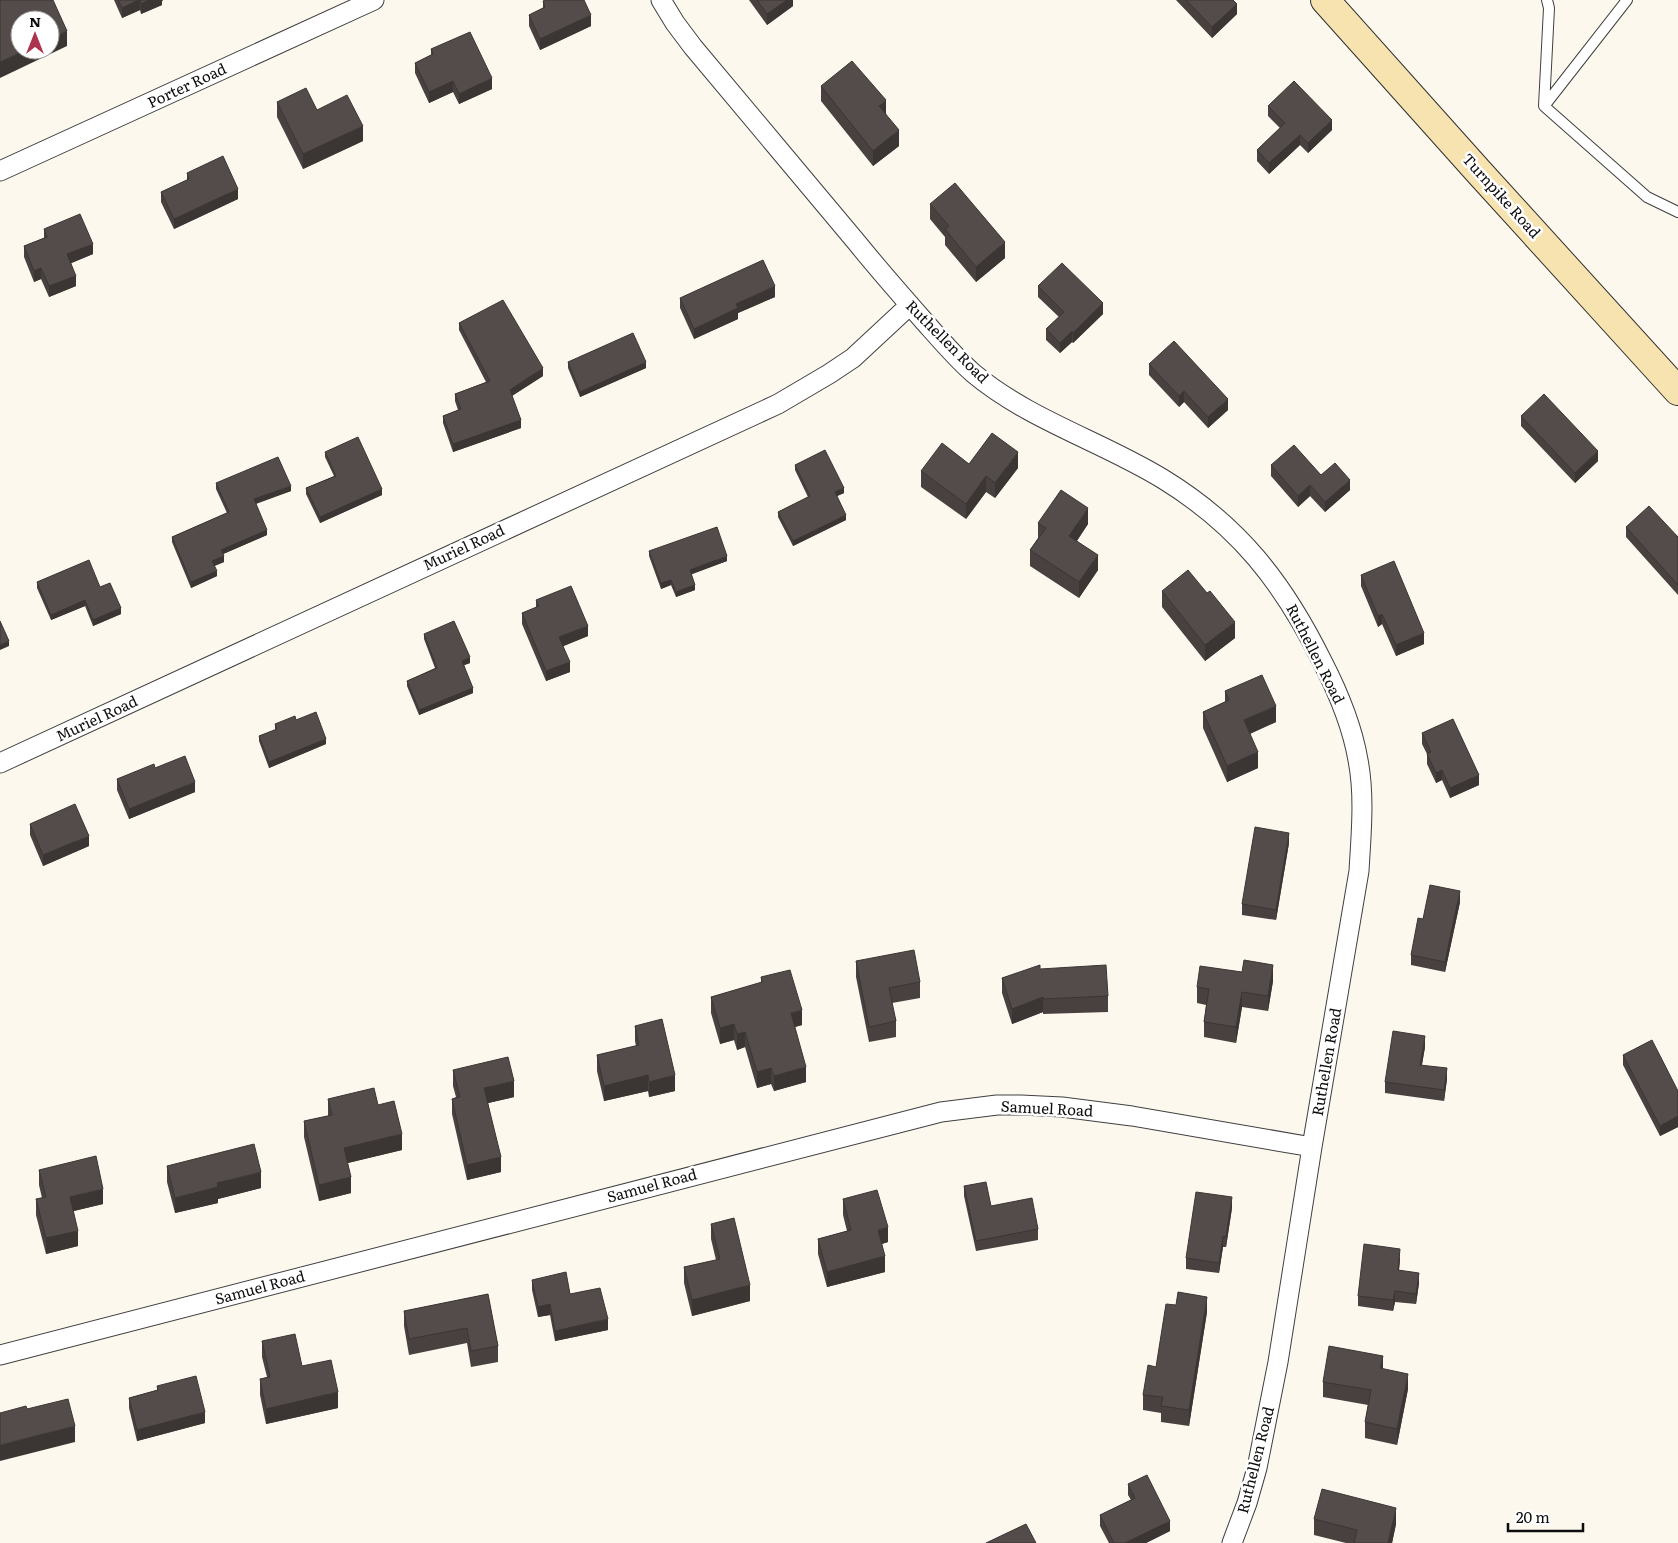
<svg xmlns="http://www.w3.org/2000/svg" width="1678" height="1543" viewBox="0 0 1678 1543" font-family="Literata,serif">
	<rect width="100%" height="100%" fill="#fdf8ee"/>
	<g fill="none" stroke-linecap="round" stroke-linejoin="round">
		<g stroke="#404040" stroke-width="12">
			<path id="lane" d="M1547,0L1549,8L1544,106L1647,197L1678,212
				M1545,105L1627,0"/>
		</g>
		<g stroke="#404040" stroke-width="21">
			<path id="street" d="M661,0L675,23L693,47C748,113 803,178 858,244C879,270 901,295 923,320C939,338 955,357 973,373C1029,420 1101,441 1163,479C1238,525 1283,582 1322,661C1338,692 1352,725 1358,760C1365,796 1361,835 1359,871L1312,1147L1278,1362L1257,1468L1247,1503L1232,1543
				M0,171L374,0
				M0,763L778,404L829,374L853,358L910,305
				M0,1355L941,1112L997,1105H1021L1062,1107L1132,1116L1312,1147"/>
		</g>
		<g stroke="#2f2f2f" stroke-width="30">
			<path id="secondary" d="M1325,0L1478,171L1678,391"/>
		</g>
		<use href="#lane" stroke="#fff" stroke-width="10"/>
		<use href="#street" stroke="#fff" stroke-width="19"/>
		<use href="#secondary" stroke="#f7e3b0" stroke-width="28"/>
	</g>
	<path fill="#484140" d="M114,0H163L162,1V5L141,14L140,10L122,18Z
		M749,0H793V6L767,25Z
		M1176,0H1233L1237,14L1212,38Z
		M543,1L591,26L540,50L529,26V15L543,8Z
		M431,49L492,89L459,104L453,92L429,103L415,73V63L431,55Z
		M821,86L886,114L899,146L873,166L821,101Z
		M277,102L317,110L363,141L303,169L277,117Z
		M1268,106L1332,130L1308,153L1300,145L1269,174L1257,161V150L1280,128L1268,116Z
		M187,173L238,199L174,229L161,202V192L187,180Z
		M930,204L1005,258L976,282L945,245V237L930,219Z
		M44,229L93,254L71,263L76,286L49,297L41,279L34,282L24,257V246L44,238Z
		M1038,286L1103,314L1073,343L1072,342L1060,353L1046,340V329L1059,317L1038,297Z
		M775,297L738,313V319L694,339L680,308V298Z
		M459,323L543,376L512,396L521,428L453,452L443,423V416L458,410L455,401V394L486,382L459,330Z
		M568,362L646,368L580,397L568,368Z
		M1149,364L1228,410L1208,428L1184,402L1179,407L1149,375Z
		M1521,416L1598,461L1575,483L1521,426Z
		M325,452L382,495L320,523L306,494V488L334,476L325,457Z
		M969,464L1018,468L995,498L986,492L966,519L921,487V471Z
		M795,465L844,493L837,496L846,520L793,546L778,517V512L808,497L795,470Z
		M1271,465L1321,475L1350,490L1325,512L1310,496L1298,507L1271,476Z
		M216,483L291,491L256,504L267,535L223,554L224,562L214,566L217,576L191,588L172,542V537L227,513L216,489Z
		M1038,523L1088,524L1077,541L1098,570L1079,598L1030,566V550L1038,538Z
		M1626,527L1678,537V595L1626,537Z
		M649,551L727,561L691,574L695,590L676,597L671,585L661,589L649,556Z
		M1361,575L1424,644L1396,656L1382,624L1378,627L1361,586Z
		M37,582L100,587L121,614L93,626L85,606L51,620L37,588Z
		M1162,591L1235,638L1205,661L1162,607Z
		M536,600L588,636L563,646L570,672L546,681L522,624V613L536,608Z
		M424,634L470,663L464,665L473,693L419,715L407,686V681L435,668L424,639Z
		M1225,691L1276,722L1250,734L1258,768L1227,782L1203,728V712L1225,702Z
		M296,720L326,744L269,768L259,741V736L275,730V724Z
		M1422,733L1479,785L1450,798L1442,780L1436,783L1427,764V754L1422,744Z
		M155,768L195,792L129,819L117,790V779Z
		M30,824L89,846L43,866L30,835Z
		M1289,843L1276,920L1242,915V904Z
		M1460,902L1445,972L1411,965V955L1423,919Z
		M856,961L920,982V998L892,1003L896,1021V1037L869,1042L856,977Z
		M1040,969L1108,996V1012L1043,1014V1012L1012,1024L1002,993V978Z
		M761,977L802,1025L795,1027L806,1082L774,1091L771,1084L757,1088L745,1047L737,1050L734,1040L720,1044L711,1013V997L761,983Z
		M1273,981L1268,1011L1242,1007L1236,1043L1204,1037V1022L1206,1005L1197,1003V987Z
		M635,1026L675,1091L649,1097L648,1091L604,1101L597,1071V1055L636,1046L635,1041Z
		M1425,1047L1422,1065L1447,1079L1444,1101L1385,1093V1082Z
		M1623,1055L1678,1091V1127L1660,1136L1623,1065Z
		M453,1070L514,1097L488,1103L501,1172L467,1180L452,1114V1099L456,1097L453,1086Z
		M328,1099L378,1105L402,1150L347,1163L351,1193L319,1201L304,1137V1121L328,1116Z
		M167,1166L261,1188L218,1199V1203L175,1213L167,1182Z
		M39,1170L103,1204L73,1211L78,1246L46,1254L36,1215V1199L42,1198L39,1185Z
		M964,1186L991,1206L1038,1229V1240L976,1251L964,1196Z
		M843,1199L888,1242L882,1244L885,1272L827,1287L818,1254V1239L847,1231L843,1215Z
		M1232,1208L1226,1247H1223L1219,1273L1186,1269V1258Z
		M711,1224L750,1301L692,1316L684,1283V1267L716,1260L711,1239Z
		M1400,1259L1399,1270L1419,1283L1416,1304L1395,1302L1393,1311L1358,1306V1296Z
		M532,1280L570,1294L608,1330L555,1341L550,1315L538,1317L532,1290Z
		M488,1294L498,1346V1362L471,1367L467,1343L409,1355L404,1326V1311Z
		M1207,1312L1189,1426L1161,1422V1413L1143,1410V1395L1156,1367Z
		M262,1341L302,1366L338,1408L266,1424L260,1395V1379L267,1377L262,1357Z
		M1383,1369L1408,1389L1397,1445L1365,1438V1422L1368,1405L1323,1397V1382Z
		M157,1386L205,1423L137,1441L129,1408V1398L157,1390Z
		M1128,1484L1170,1531L1146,1543H1109L1100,1526V1515L1131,1500L1128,1495Z
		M1314,1519L1396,1524L1392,1543H1346L1314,1535Z"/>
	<path fill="#3b3534" d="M138,0H140V10L122,18V8Z
		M149,0H163L162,1V5L141,14V4Z
		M787,0H793V6L767,25V14Z
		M1237,4V14L1212,38V27Z
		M591,15V26L540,50V39Z
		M67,31V46L0,78V62L26,50H50V39Z
		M492,78V89L459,104V94Z
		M453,81V92L429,103V92Z
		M886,100V116L879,106Z
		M1332,120V130L1308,153V143Z
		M363,126V141L303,169V154Z
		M899,130V146L873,166V151Z
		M1300,135V145L1269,174V163Z
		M238,189V199L174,229V219Z
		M1005,242V258L976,282V267Z
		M93,244V254L67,265V254Z
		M41,268V279L34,282V271Z
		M76,276V286L49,297V286Z
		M775,286V297L738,313V319L694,339V329L736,304Z
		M1103,303V314L1073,343V333Z
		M1072,331V342L1060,353V343Z
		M646,362V368L580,397V392Z
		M543,368V376L510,397V390Z
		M1184,391V402L1179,407V396Z
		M1228,399V410L1208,428V417Z
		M521,420V428L453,452V444Z
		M1598,451V461L1575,483V473Z
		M1018,452V468L995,498V483Z
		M986,476V492L966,519V504Z
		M1350,480V490L1325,512V502Z
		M1310,485V496L1298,507V496Z
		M291,486V491L254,504V499Z
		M844,488V493L835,497V492Z
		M382,489V495L320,523V517Z
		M1088,508V524L1069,552V536Z
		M846,515V520L793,546V541Z
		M267,530V535L221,555V550Z
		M1098,555V570L1079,598V582Z
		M224,556V562L212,567V561Z
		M727,556V561L690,575V570Z
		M217,571V576L191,588V582Z
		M671,580V585L661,589V583Z
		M695,585V590L676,597V592Z
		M85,600V606L51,620V615Z
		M121,608V614L93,626V620Z
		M1382,614V624L1378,627V616Z
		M1235,622V638L1205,661V645Z
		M588,626V636L559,648V637Z
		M1424,633V644L1396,656V645Z
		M9,641V646L0,650V645Z
		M470,657V663L462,666V661Z
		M570,662V672L546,681V671Z
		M473,688V693L419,715V710Z
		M1276,706V722L1244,736V720Z
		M326,739V744L269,768V762Z
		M1258,752V768L1227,782V766Z
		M1442,770V780L1436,783V773Z
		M1479,775V785L1450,798V788Z
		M195,782V792L129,819V809Z
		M1289,833V843L1276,920V910Z
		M89,836V846L43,866V855Z
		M1460,891V902L1445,972V962Z
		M1273,965V981L1268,1011V996Z
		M1242,992V1007L1236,1043V1027Z
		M1043,997V1012L1012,1024V1009Z
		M802,1010V1025L791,1028V1013Z
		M734,1024V1040L720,1044V1028Z
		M745,1032V1047L737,1050V1034Z
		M1425,1036V1047L1420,1075V1065Z
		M806,1067V1082L774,1091V1076Z
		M771,1068V1084L757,1088V1072Z
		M1447,1068V1079L1444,1101V1090Z
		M648,1075V1091L604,1101V1086Z
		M675,1075V1091L649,1097V1082Z
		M514,1081V1097L484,1104V1088Z
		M1678,1116V1127L1660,1136V1126Z
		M402,1134V1150L344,1164V1148Z
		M501,1157V1172L467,1180V1165Z
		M261,1172V1188L218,1199V1203L175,1213V1198L217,1183Z
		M351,1177V1193L319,1201V1185Z
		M103,1189V1204L70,1212V1197Z
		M1232,1197V1208L1226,1247V1237Z
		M888,1227V1242L878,1245V1230Z
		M78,1231V1246L46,1254V1238Z
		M1223,1236V1247L1219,1273V1263Z
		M1400,1249V1259L1398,1281V1270Z
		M885,1256V1272L827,1287V1272Z
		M1419,1273V1283L1416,1304V1294Z
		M750,1285V1301L692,1316V1300Z
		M1395,1291V1302L1393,1311V1300Z
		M1207,1297V1312L1189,1426V1410Z
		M550,1304V1315L538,1317V1307Z
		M608,1319V1330L555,1341V1331Z
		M1383,1356V1371L1380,1368Z
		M1408,1374V1389L1397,1445V1429Z
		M338,1392V1408L266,1424V1409Z
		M205,1412V1423L137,1441V1430Z
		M75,1426V1442L0,1461V1445Z
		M1396,1508V1524L1392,1543H1388Z
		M1170,1521V1531L1146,1543H1125Z"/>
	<path fill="#544c4a" stroke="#3b3534" d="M0,0H53L67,31L50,39V20H20V50H26L0,62Z
		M118,0H138L122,8Z
		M140,0H149L141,4Z
		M545,0H584L591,15L540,39L529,15L545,7L543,1Z
		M757,0H787L767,14Z
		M1186,0H1233L1237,4L1212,27Z
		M470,32L492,78L459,94L453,81L429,92L415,63L433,54L431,49Z
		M852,61L886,100L879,106L899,130L873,151L821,86Z
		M1294,81L1332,120L1308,143L1300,135L1269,163L1257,150L1285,123L1268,106Z
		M306,88L317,110L347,95L363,126L303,154L277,102Z
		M223,156L238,189L174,219L161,192L189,179L187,173Z
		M955,183L1005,242L976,267L945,229L949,226L930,204Z
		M80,214L93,244L67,254L76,276L49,286L41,268L34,271L24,246L47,237L44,229Z
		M763,260L775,286L736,304L738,308L694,329L680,298Z
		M1062,263L1103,303L1073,333L1072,331L1060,343L1046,329L1064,312L1038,286Z
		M503,300L543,368L510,390L521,420L453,444L443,416L461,409L455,394L490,381L459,323Z
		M633,333L646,362L580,392L568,362Z
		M1174,341L1228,399L1208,417L1184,391L1179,396L1149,364Z
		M1544,394L1598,451L1575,473L1521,416Z
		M992,433L1018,452L995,483L986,476L966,504L921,471L942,443L969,464Z
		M358,437L382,489L320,517L306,488L336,476L325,452Z
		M1294,445L1321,475L1335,463L1350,480L1325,502L1310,485L1298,496L1271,465Z
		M825,450L844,488L835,492L846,515L793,541L778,512L810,496L795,465Z
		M278,457L291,486L254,499L267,530L221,550L224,556L212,561L217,571L191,582L172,537L229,512L216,483Z
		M1061,490L1088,508L1069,536L1098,555L1079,582L1030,550L1046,528L1038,523Z
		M1649,506L1678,537V585L1626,527Z
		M717,527L727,556L690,570L695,585L676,592L671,580L661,583L649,551Z
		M89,560L100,587L110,583L121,608L93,620L85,600L51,615L37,582Z
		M1394,561L1424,633L1396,645L1382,614L1378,616L1361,575Z
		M1188,570L1207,593L1210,591L1235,622L1205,645L1162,591Z
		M571,586L588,626L559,637L570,662L546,671L522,613L539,606L536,600Z
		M0,621L9,641L0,645Z
		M454,621L470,657L462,661L473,688L419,710L407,681L437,668L424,634Z
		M1262,675L1276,706L1244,720L1258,752L1227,766L1203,712L1229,700L1225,691Z
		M316,712L326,739L269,762L259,736L277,729L275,724L295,716L296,720Z
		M1453,719L1479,775L1450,788L1442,770L1436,773L1427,754L1431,752L1422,733Z
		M185,756L195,782L129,809L117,779L154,764L155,768Z
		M75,804L89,836L43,855L30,824Z
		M1255,827L1289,833L1276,910L1242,904Z
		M1430,885L1460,891L1445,962L1411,955L1418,918L1423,919Z
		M914,950L920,982L889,988L896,1021L869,1027L856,961Z
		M1244,960L1273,965L1268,996L1242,992L1236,1027L1204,1022L1209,989L1197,987L1200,966L1242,972Z
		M1040,965V969L1106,965L1108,996L1043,999V997L1012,1009L1002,978Z
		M790,970L802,1010L791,1013L806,1067L774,1076L771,1068L757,1072L745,1032L737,1034L734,1024L720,1028L711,997L762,982L761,977Z
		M662,1019L675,1075L649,1082L648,1075L604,1086L597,1055L639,1045L635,1026Z
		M1393,1031L1425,1036L1420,1065L1447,1068L1444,1090L1385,1082Z
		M1652,1040L1678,1091V1116L1660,1126L1623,1055Z
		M508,1057L514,1081L484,1088L501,1157L467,1165L452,1099L460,1097L453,1070Z
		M374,1088L378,1105L394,1101L402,1134L344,1148L351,1177L319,1185L304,1121L332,1115L328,1099Z
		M254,1144L261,1172L217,1183L218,1187L175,1198L167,1166Z
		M96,1156L103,1189L70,1197L78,1231L46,1238L36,1199L46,1197L39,1170Z
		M986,1182L991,1206L1032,1198L1038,1229L976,1241L964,1186Z
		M877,1190L888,1227L878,1230L885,1256L827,1272L818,1239L851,1230L843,1199Z
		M1196,1192L1232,1197L1226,1237L1223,1236L1219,1263L1186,1258Z
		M734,1218L750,1285L692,1300L684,1267L720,1259L711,1224Z
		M1364,1244L1400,1249L1398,1270L1419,1273L1416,1294L1395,1291L1393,1300L1358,1296Z
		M566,1272L570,1294L600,1288L608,1319L555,1331L550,1304L538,1307L532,1280Z
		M1178,1292L1207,1297L1189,1410L1161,1406L1163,1397L1143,1395L1148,1365L1156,1367L1166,1304L1176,1305Z
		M488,1294L498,1346L471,1351L467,1328L409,1339L404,1311Z
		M295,1334L302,1366L331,1360L338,1392L266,1409L260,1379L270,1377L262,1341Z
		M1329,1346L1383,1356L1380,1368L1408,1374L1397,1429L1365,1422L1371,1390L1323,1382Z
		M196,1376L205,1412L137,1430L129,1398L158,1390L157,1386Z
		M68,1399L75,1426L0,1445V1413L26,1406L27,1409Z
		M1147,1475L1170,1521L1125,1543H1114L1100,1515L1135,1498L1128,1484Z
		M1322,1489L1396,1508L1388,1543H1354L1357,1530L1314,1519Z
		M1026,1524L1036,1543H986Z"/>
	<g text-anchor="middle" stroke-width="5" stroke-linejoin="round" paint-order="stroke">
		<g font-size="15" fill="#0d0d0d" stroke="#fff">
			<text transform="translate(187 86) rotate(-25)" y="5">Porter Road</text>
			<text transform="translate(1501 196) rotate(48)" y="5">Turnpike Road</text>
			<text transform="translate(947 342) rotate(45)" y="5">Ruthellen Road</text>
			<text transform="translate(464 548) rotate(-25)" y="5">Muriel Road</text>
			<text transform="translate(1315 654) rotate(63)" y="5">Ruthellen Road</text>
			<text transform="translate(97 719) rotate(-25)" y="5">Muriel Road</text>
			<text transform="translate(1327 1062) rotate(-80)" y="5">Ruthellen Road</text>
			<text transform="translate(1047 1109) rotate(3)" y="5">Samuel Road</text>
			<text transform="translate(652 1186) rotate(-15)" y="5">Samuel Road</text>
			<text transform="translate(260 1288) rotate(-15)" y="5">Samuel Road</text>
			<text transform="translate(1256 1460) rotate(-76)" y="5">Ruthellen Road</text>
		</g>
	</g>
	<g transform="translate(35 35)"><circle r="24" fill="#ffffff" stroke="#9e9e9e"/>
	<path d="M0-4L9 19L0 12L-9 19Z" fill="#ae334e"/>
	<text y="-8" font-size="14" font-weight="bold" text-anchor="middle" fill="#0d0d0d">N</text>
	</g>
	<path d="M1508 1523v8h75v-8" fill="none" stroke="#0d0d0d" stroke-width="2.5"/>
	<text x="1516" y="1523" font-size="15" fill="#0d0d0d" stroke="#ffffff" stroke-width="4" paint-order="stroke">20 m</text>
</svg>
